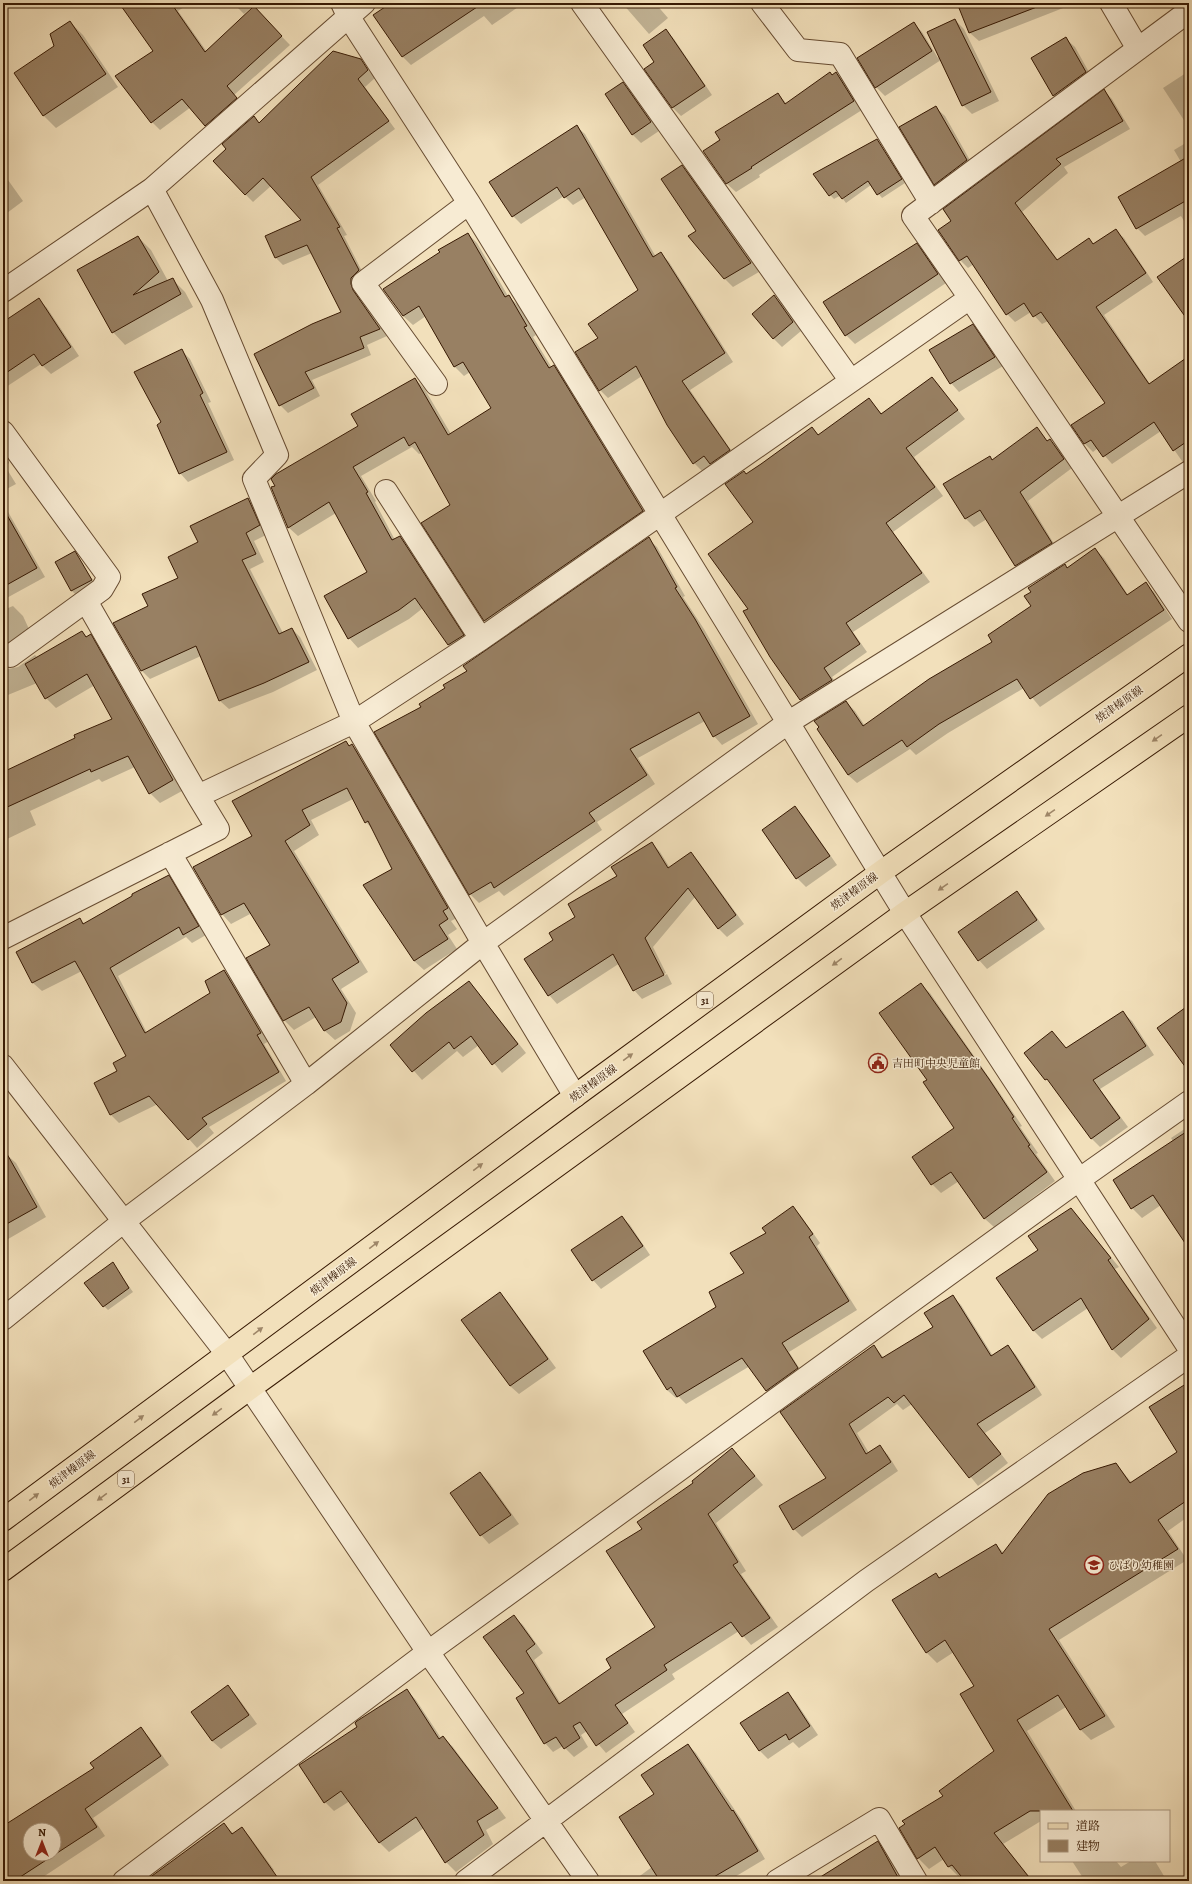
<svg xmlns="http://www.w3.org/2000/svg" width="1192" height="1884" viewBox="0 0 1192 1884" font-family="Alegreya,'Noto Serif JP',serif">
	<rect width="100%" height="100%" fill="#f2e0bb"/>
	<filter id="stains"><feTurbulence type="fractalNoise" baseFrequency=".005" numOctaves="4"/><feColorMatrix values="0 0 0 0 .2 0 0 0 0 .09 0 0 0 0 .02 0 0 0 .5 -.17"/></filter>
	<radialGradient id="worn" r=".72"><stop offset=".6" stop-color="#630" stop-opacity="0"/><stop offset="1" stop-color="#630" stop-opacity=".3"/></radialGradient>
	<path fill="#0003" fill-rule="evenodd" d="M121,3H190L178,11L207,52L262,16L290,45L234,95L244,106L214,133L191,107L160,130L152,122L154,51Z
		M233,3H256L244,14Z
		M393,3H524L492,25L484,16L411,65L402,56Z
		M622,3H655L668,18L649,34Z
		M958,3H1076L979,41L970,33Z
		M955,20L964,29L999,101L972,114L963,105L941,60L885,96L876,87L914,24L922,32L938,58Z
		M70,22L83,35L118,87L56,128L43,115L55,47Z
		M666,30L674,39L712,95L681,116L673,108L645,69L656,62Z
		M1066,39L1075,47L1094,81L1062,104L1054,96L1032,58Z
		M360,60L375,78L365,87L395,129L318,185L347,235L344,236L366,279L358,292L360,299L387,336L367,345L371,355L312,380L320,396L288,413L280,405L343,313L312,253L283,265L276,258L266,237L303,220L271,186L253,202L245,194L259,124Z
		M1189,71V128L1163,88Z
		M836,73L845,82L862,110L759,175L760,177L736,192L727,184L704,151L778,94L787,104Z
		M623,84L632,92L659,131L641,143L633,135L606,95Z
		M1104,91L1112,99L1130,129L1064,167L1068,173L1022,212L1058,260L1088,239L1094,245L1115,230L1124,238L1153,282L1104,315L1150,384L1189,357V469L1182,461L1161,431L1112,464L1098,448L1093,452L1085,444L1073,425L1106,403L1048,321L1042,324L1031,312L1015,322L1007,314L974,264L968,268L960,260L953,221Z
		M936,108L945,116L975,169L944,192L935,184Z
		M576,126L585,134L656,257L661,254L669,262L733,362L690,390L737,459L712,464L702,471L694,463L642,376L608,398L600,390L599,338L640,290L586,197L573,205L564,196L521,224L513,216Z
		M877,140L905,183L882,198L871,185L846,203L843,199L872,178L834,199L830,195Z
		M1189,141V229L1181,216L1145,236L1137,228L1181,162L1174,150Z
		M682,167L691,175L759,272L733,287L724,278Z
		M3,173L23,201L3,216Z
		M468,234L477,243L508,296L518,305L536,335L533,337L552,368L554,367L563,376L652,520L494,630L485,621L423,523L452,506L422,453L419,454L412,447L361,476L376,501L375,502L395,540L400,537L409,546L472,645L459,654L449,645L423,608L409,619L358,648L349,638L369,572L336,513L298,536L288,527L276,486L359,426L415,379L424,388L451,434L492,408L470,372L464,376L455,367L426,316L413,325L403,316L384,289Z
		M138,237L151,250L168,281L172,279L185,292L193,307L125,345L113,332Z
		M917,244L925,253L946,283L855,344L846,335Z
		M774,296L783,305L801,331L782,347L773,338Z
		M39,300L47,308L79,356L51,374L41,364L3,389V323Z
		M973,326L981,334L1003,366L959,392L951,383Z
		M181,350L190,359L211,402L208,403L234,460L188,482L180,473L163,423Z
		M932,378L965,419L914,457L943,496L893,532L930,582L853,632L867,652L832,677L840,689L809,708L801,700L772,657L749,609L755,522L746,475L812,428L819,435L868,399L882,414Z
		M1037,429L1048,442L1050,440L1059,449L1072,468L1028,501L1059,552L1024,574L1015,566L987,519L974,527L966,519L990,458L993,461Z
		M3,452L9,463L5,466L16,484L3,491Z
		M248,499L257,508L268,534L254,541L264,562L250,569L283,633L292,629L300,637L317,670L273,692L229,709L220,701L201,656L150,679L142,671L115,624L150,607L179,578L199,543Z
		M3,503L45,577L3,600Z
		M648,539L657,547L685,596L683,597L704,629L758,724L722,745L714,736L705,721L638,758L655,784L597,822L602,830L504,896L499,891L479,903L470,894L422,708L468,671Z
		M1095,549L1104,558L1128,595L1145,584L1154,592L1172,619L1040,707L1024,688L948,733L916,755L910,749L857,783L848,775L846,702L855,711L865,726L994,642L1032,606L1065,566L1067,568Z
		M75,552L95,584L76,595L72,591L56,563Z
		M13,606L23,616L34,640L8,662V669L18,667L35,655L38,658L82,632L87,637L90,635L101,646L182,791L160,803L150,793L135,767L102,782L99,779L30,811L36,825L3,841V773L114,719L95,685L56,708L46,698L37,683L3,697V610Z
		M346,742L350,746L352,745L362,755L457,918L451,921L457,929L448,935L457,949L424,970L414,961L364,885L393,869L374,831L366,822L353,799L311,820L319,835L294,851L368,972L341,989L356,1013L350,1031L335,1040L325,1031L316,1017L294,1030L284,1020L272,945L252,913L231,924L222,914L253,836Z
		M795,808L803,816L837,865L806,887L797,878L763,830Z
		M652,843L660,852L670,868L690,853L699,862L744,924L727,937L718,928L695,897L653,947L666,973L635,989V991L667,974L672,984L642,999L634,990L620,963L557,1004L549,995L555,940Z
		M169,877L177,885L206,935L192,943L186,937L118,976L147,1033L211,993L224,971L233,980L269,1041L264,1044L286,1081L209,1127L214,1133L197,1148L158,1104L119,1123L111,1115L95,1083L118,1071L127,1057L82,971L42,991L33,983L17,952L80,920L85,924Z
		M1017,893L1025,901L1045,929L987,969L979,960Z
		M469,982L477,991L526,1053L502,1073L479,1045L463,1057L457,1051L422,1080L392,1046Z
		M921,985L930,993L997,1089L1022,1126L1020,1127L1038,1153L1036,1154L1055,1181L994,1227L985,1219L959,1181L941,1193L932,1184L956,1128L928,1080Z
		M1123,1013L1132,1021L1154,1055L1100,1089L1128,1127L1100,1147L1092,1139L1054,1087L1025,1053L1052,1032L1067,1049Z
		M1189,1126V1240L1161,1205L1142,1218L1132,1208L1173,1141L1171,1138Z
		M6,1154L16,1163L46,1217L3,1242V1155Z
		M793,1208L801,1216L820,1243L817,1246L857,1310L789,1352L805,1377L775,1399L767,1391L750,1366L686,1404L678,1396L676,1398L667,1390L718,1307L746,1273L768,1233Z
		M1071,1209L1119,1267L1115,1269L1157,1328L1121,1358L1113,1350L1088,1308L1042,1339L1033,1330L1039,1250Z
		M622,1217L630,1225L650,1255L601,1289L593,1280Z
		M113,1264L133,1292L108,1310L104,1306Z
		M500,1294L508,1302L556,1368L519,1394L510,1386Z
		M953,1297L961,1305L993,1356L1008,1346L1016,1355L1042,1395L985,1433L1008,1463L978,1486L912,1404L903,1410L897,1404L857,1433L869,1453L880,1447L888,1455L898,1471L802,1537L794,1529L827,1478L874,1346L884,1358L934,1327Z
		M1189,1383V1516L1168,1531L1187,1560L1059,1640L1115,1727L1091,1740L1081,1730L1066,1707L1027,1731L1076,1811H1041V1821L1003,1844L1033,1881H967L962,1876L959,1877L949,1867L944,1859L929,1869L918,1858L944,1796L996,1751L975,1686L954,1652L937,1663L926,1652L936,1574L940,1578L996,1545L1004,1553L1116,1464L1132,1483L1178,1453Z
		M732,1449L763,1485L716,1523L746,1571L741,1574L778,1627L751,1645L739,1631L672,1674L675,1679L622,1714L635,1732L606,1753L587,1731L581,1735L588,1747L574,1757L563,1746L553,1752L545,1743L525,1693L514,1617L523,1625L543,1653L534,1660L561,1704L613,1668L656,1627L643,1529Z
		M480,1473L489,1482L519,1524L489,1544L481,1535Z
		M228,1687L236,1695L257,1724L221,1749L212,1741Z
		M407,1690L416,1700L441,1738L443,1737L453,1747L506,1818L486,1830L493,1844L456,1872L446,1862L424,1828L389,1852L379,1842L350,1801L334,1811L325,1802L359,1727Z
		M788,1693L796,1702L818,1735L799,1748L793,1742L768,1759L760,1751L742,1723Z
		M141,1729L149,1737L169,1765L93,1818L105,1836L37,1881H3V1828L95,1768ZM30,1830H54V1854H30Z
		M688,1745L696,1753L741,1819L765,1859L728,1881H633L652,1867L655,1795Z
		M224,1825L234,1834L242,1829L250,1837L274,1870L259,1881H146Z
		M878,1842L885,1850L903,1881H814Z
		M1072,1861H1116L1121,1867L1131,1861H1155L1167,1881H1085Z
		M519,1877L523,1881H513Z"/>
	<path fill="#988063" stroke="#371903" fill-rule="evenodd" d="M119,3H171L205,52L254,6L282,36L227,86L237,98L205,126L182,99L151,123L115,76L153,51Z
		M391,3H483L402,57L373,15Z
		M957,3H1042V5L969,33Z
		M955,19L991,92L962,106L927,32Z
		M70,21L106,74L43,116L14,73L54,46L50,34Z
		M914,22L932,51L875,88L857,58Z
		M666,29L705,86L672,108L644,69L654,62L643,45Z
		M1066,37L1086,72L1053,96L1031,58Z
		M333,51L361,59L368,70L358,79L389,121L311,177L340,227L337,228L359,270L351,278V284L353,290L380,329L360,337L364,348L305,372L314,388L279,406L254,354L312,324L341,312L307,245L275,258L265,236L301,220L263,178L245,195L213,161L226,149L222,144L254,116L259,123Z
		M830,72L832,75L836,72L854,101L751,167L752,168L726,184L703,151L720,140L715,132L778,93L785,104Z
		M623,82L651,122L632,135L605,94Z
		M1104,89L1123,121L1056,159L1061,164L1015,203L1057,260L1089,238L1093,244L1116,229L1146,273L1096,307L1149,384L1189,356V440L1173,451L1154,422L1103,457L1091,440L1084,444L1071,425L1105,403L1041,312L1033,317L1024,303L1006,315L967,256L959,261L938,230L951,221L943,209Z
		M936,106L967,160L934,185L899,127Z
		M577,125L653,257L661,252L725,353L682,381L730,450L710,464L704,456L693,464L667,425L636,366L599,391L575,352L598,338L588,324L638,290L579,188L564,198L557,187L512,217L489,182Z
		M877,139L902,179L877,195L868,181L842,199L836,191L829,196L813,174Z
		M1189,156V199L1136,229L1118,197Z
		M682,165L751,263L724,279L688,236L696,231L661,179Z
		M468,233L505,297L509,295L527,326L524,327L549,368L554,365L643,511L484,621L421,523L450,505L415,442L409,446L404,437L353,467L368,492L366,493L392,540L400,536L464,635L448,645L415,598L399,610L348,639L324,596L367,572L329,502L288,528L271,487L275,486L271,479L276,474L358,426L351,414L415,378L448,435L491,408L463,362L454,367L419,306L403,316L383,289L440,252L438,250Z
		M138,236L159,272L133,295L173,278L181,294L112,333L77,270Z
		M917,243L938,274L845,336L823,302Z
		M1189,255V322L1157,277Z
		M774,295L793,322L773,339L752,314Z
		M39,298L71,347L42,366L34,354L3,375V322Z
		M973,324L995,357L950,384L929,350Z
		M182,349L203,393L200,395L227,452L179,474L157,425L161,422L134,372Z
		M932,377L958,410L906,448L935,487L886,523L922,573L846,623L860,644L824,668L832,680L800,700L770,657L743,611L748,609L708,554L753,522L725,484L744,471L746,474L761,464L812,427L818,435L869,398L881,414Z
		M1037,427L1047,441L1050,439L1064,459L1020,492L1052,543L1015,566L980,510L965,519L943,484L990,456L992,460Z
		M248,498L260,525L246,533L256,554L242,560L279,634L292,628L309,662L264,683L219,701L196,646L141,671L113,623L148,606L142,594L178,578L168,557L198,542L190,526Z
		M3,508L37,568L3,587Z
		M649,537L677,587L675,588L695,619L750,716L713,737L699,712L630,749L647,775L589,813L595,821L494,888L491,882L469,895L374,732L421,707L419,704L445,688L443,685L467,671L463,666Z
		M1095,548L1127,595L1146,582L1164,610L1030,699L1017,679L939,724L907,747L902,740L848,775L817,729L819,727L814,721L846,701L863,726L929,679L992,642L988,635L1031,606L1024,596L1031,592L1028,588L1065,564L1067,568Z
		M75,551L92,580L71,591L55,562Z
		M82,631L86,637L91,634L173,780L149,794L128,756L91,772L90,769L3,809V772L75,738L74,735L112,719L87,674L45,699L25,664Z
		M346,741L349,746L352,744L448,908L443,911L448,919L439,925L448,939L414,961L363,885L392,869L368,821L365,823L347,788L302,810L310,825L285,841L359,962L332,979L347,1003L341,1022L324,1031L309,1007L283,1021L246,958L270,945L244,903L221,915L193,867L252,836L232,801Z
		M795,806L830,856L796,879L762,830Z
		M652,842L668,868L691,852L736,915L718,929L688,888L645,938L664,975L633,991L613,954L548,996L524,959L553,940L549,933L575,917L568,904L617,876L611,867Z
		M169,875L199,926L183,935L179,927L110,968L145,1033L210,993L205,981L224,970L261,1033L257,1035L279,1072L202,1118L207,1124L188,1140L149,1096L110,1115L94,1083L117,1071L113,1063L126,1056L84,977L75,961L32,983L16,952L80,918L83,924L132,896V894Z
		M1017,891L1037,920L978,961L958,932Z
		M469,981L518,1044L492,1065L471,1036L454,1049L449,1042L412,1072L390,1045L426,1013Z
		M921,983L989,1079L1014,1117L1012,1118L1030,1145L1028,1146L1047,1172L984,1219L951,1172L931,1185L912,1157L954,1128L923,1082L927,1080L879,1013Z
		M1189,1005V1072L1157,1028Z
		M1123,1011L1146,1046L1093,1080L1120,1118L1091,1139L1047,1079L1045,1080L1024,1053L1052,1031L1066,1048Z
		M1189,1130V1249L1153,1195L1131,1209L1113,1180Z
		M3,1147L37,1207L3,1226Z
		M793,1206L813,1234L809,1237L849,1301L782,1343L798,1368L766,1391L742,1358L677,1397L671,1387L667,1390L643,1351L716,1307L709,1292L744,1273L730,1253L766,1233L762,1228Z
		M1071,1208L1111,1258L1108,1260L1149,1319L1112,1350L1081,1298L1033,1331L996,1278L1038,1250L1028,1236Z
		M622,1216L643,1246L592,1281L571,1250Z
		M113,1262L129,1288L103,1307L84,1283Z
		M500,1292L548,1359L510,1386L461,1320Z
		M953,1295L991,1356L1008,1345L1035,1387L977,1424L1001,1454L969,1478L904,1395L894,1403L888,1397L849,1424L866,1454L880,1445L891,1462L793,1530L779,1506L826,1478L780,1412L874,1345L882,1358L933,1327L924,1313Z
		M1189,1382V1499L1158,1520L1178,1549L1049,1629L1105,1716L1080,1730L1058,1695L1017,1720L1073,1811H1030L994,1833L1032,1881H965L952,1865L948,1867L935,1847L917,1859L899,1828L905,1824L902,1821L943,1796L939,1791L994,1751L960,1694L974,1686L945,1640L926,1653L892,1600L936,1573L939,1578L996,1544L1002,1554L1048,1494L1083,1473L1116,1463L1130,1483L1177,1452L1149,1407Z
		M732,1448L755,1476L708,1514L738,1562L733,1565L770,1618L742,1637L731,1622L664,1665L667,1670L615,1705L628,1723L596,1746L580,1722L573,1726L580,1738L564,1749L556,1737L544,1744L516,1698L524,1693L483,1637L514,1615L535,1644L526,1651L559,1704L611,1668L606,1659L655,1627L606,1551L642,1529L637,1522L693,1483L692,1481Z
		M480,1472L511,1515L480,1536L450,1493Z
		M228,1685L249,1715L212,1741L191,1712Z
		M407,1689L439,1739L443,1736L498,1808L477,1821L484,1835L445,1863L416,1817L379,1843L341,1791L324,1803L299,1765L357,1727L355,1723L357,1721Z
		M788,1692L810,1726L789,1740L786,1734L759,1751L740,1723Z
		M141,1727L161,1756L85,1809L97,1827L14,1881H3V1826L94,1768L90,1763ZM30,1830H54V1854H30Z
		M688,1744L732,1811L733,1810L758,1851L707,1881H660L619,1817L654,1794L641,1775Z
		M224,1823L232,1834L242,1827L280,1881H145Z
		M878,1841L900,1881H814Z"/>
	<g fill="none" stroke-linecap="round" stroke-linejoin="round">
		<g stroke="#664b31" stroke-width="24">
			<path id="minor" d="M342,3L348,16L469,203L905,913L1189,1348
				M582,3L851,381
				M762,3L798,50L840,54L931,203
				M1111,3L1138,49
				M152,189L212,300L277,455L254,479L354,722L483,943L575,1096
				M3,291L152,189L364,3
				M970,298L1189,621
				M436,384L363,283L469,203
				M3,432L109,577L102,589L10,656
				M386,491L481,639
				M86,601L198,796
				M170,853L306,1084
				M3,938L218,829L198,796L354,722L481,639L970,298L913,216L1189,11
				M3,1066L227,1354L428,1652L588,1881
				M3,1319L124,1221L306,1084L483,943L789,722L1189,472
				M124,1881L428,1652L1080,1179L1189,1102
				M466,1881L866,1581L1189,1356
				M777,1881L879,1819L916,1881"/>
		</g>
		<g stroke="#371903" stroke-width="24">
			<path id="major" d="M3,1520L575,1096L881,872L1189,655
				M3,1570L249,1389L905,913L1189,716"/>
		</g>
		<use href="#minor" stroke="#f7ebd3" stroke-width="22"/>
		<use href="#major" stroke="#f2e0bb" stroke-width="22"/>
	</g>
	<defs><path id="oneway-solid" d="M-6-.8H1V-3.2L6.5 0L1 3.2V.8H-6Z"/></defs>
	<g fill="#9e8668">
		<use href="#oneway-solid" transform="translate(1157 738) rotate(145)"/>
		<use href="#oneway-solid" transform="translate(1050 813) rotate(145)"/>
		<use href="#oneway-solid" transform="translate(943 887) rotate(145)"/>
		<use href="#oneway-solid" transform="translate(837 962) rotate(144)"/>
		<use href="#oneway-solid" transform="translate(628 1057) rotate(-36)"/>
		<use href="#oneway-solid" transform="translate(478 1167) rotate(-37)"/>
		<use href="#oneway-solid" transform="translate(374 1245) rotate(-37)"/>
		<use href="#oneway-solid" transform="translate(258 1331) rotate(-37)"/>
		<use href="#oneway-solid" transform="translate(217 1412) rotate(144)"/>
		<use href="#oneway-solid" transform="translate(139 1419) rotate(-37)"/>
		<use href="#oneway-solid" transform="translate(34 1497) rotate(-37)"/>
		<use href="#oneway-solid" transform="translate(102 1497) rotate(144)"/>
	</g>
	<defs>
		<g id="civic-ring" transform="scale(1)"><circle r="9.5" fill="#f7ebd3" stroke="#8f2418" stroke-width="1.5"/><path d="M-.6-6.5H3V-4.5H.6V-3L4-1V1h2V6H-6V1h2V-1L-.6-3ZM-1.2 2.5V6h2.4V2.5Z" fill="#8f2418"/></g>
		<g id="school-ring" transform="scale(1)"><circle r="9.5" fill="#f7ebd3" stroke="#8f2418" stroke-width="1.5"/><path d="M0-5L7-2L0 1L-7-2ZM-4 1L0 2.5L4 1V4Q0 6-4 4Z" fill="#8f2418"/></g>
	</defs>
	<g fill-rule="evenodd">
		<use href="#civic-ring" x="878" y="1063"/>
		<use href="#school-ring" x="1094" y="1565"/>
	</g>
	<g text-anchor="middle" stroke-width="3" stroke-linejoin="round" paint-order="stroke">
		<g fill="#f7ebd3" stroke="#715841" stroke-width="1">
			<rect x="697" y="992" width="16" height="16" rx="3"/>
			<rect x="118" y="1471" width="16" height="16" rx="3"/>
		</g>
		<g font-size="10" font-weight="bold" fill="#371903">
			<text x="705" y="1004">31</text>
			<text x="126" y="1483">31</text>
		</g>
		<g font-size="11" fill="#371903" stroke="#f7ebd3">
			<text transform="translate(1119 704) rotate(-35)" y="4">焼津榛原線</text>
			<text transform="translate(854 891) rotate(-36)" y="4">焼津榛原線</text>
			<text transform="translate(593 1083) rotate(-36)" y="4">焼津榛原線</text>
			<text transform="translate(333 1276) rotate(-37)" y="4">焼津榛原線</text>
			<text transform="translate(72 1469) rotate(-37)" y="4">焼津榛原線</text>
		</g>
		<g font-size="11" fill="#371903" stroke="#f7ebd3" text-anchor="start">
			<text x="892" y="1067">吉田町中央児童館</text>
			<text x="1108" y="1569">ひばり幼稚園</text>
		</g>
	</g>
	<rect width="1192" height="1884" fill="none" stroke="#f2e0bb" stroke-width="16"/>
	<rect x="4" y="4" width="1184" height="1876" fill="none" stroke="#371903" stroke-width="2"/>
	<rect x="8" y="8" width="1176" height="1868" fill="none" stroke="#371903"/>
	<rect x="1040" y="1810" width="130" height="52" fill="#f7ebd3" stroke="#aa9780"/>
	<rect x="1048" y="1823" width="20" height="6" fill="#f2e0bb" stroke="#aa9780"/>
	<text x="1076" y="1830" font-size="12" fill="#371903">道路</text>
	<rect x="1048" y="1840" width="20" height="12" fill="#988063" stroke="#aa9780"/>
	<text x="1076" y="1850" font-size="12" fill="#371903">建物</text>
	<g transform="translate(42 1842)"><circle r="19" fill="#f7ebd3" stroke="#aa9780"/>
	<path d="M0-3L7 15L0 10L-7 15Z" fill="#8f2418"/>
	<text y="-6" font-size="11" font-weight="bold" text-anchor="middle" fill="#371903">N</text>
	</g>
	<rect width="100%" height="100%" filter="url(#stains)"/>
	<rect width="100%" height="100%" fill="url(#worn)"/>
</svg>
